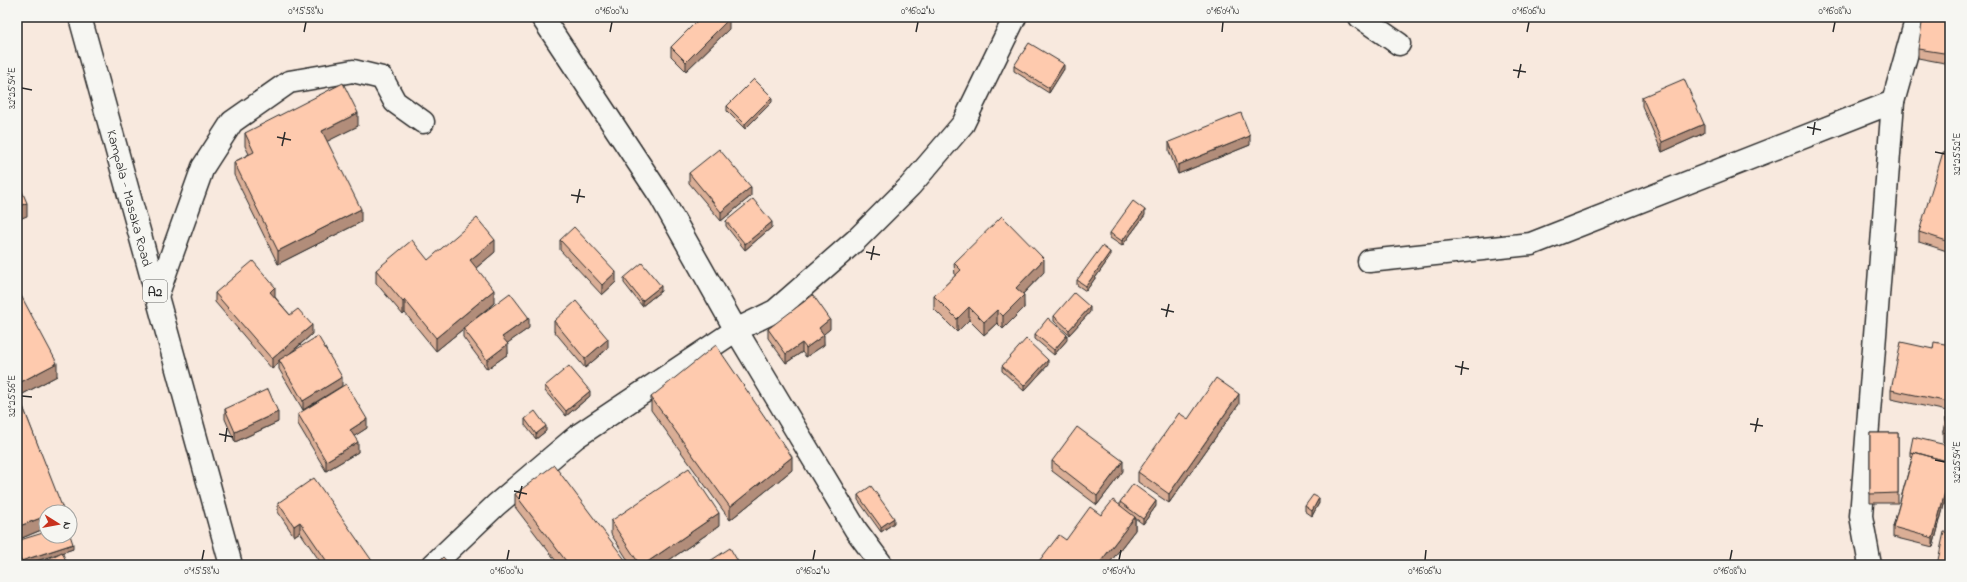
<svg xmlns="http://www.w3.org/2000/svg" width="1967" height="582" viewBox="0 0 1967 582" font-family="'Indie Flower',sans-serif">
	<rect width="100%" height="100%" fill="#f8e9de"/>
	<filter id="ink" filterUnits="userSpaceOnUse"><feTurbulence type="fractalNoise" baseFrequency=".025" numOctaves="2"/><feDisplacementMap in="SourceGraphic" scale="8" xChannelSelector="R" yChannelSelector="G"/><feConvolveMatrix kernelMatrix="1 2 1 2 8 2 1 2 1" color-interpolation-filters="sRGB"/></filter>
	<g filter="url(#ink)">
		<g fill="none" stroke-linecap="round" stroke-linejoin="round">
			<g stroke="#2b2b2b" stroke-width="25">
				<path id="minor" d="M542,17L661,197L736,330L856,530L882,565
					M1360,17L1399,44
					M1369,261L1531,244L1893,102
					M157,296L203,167L232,122L289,82L353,71L382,78L395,102L423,122
					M433,565L496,505L576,437L736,330L775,311L856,240L910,186L963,124L1015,17
					M1870,565L1861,516L1893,102L1917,17"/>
			</g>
			<g stroke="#2b2b2b" stroke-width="25">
				<path id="primary" d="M80,17L231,565"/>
			</g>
			<use href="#minor" stroke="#f6f6f2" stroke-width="22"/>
			<use href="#primary" stroke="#f6f6f2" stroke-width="22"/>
		</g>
		<path fill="#daae96" stroke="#2b2b2b" d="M1950,17V64L1918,58V49Z
			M729,29L686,71L671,56V47Z
			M1014,66L1064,69L1049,93L1014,71Z
			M1642,97L1704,133L1662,152L1642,106Z
			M772,102L745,129L727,111V106Z
			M358,126L327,141L361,222L278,264L234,175V162L249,154L245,146V133Z
			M1169,142L1250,145L1178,174L1169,151Z
			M1950,154V252L1919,242V232Z
			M689,173L751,196L721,221L689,183Z
			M1145,215L1122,246L1110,238V233Z
			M726,221L772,227L745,250L726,226Z
			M560,240L616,282L602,295L560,250Z
			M495,252L476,268L494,303L477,318L529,328L507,343L508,354L487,369L463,337V329L436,351L405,313L403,315L376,283V270Z
			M1110,257L1086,291L1077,285V280Z
			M954,263L1044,272L1023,294L1024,308L1003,329L997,323L984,335L969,320L957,332L934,309V296L955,276Z
			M624,278L661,291L642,306L624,283Z
			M17,288L57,376L19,396L63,512H46V528L17,540V394H18L17,392Z
			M215,293L275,297L290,315L312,334L291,353L342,386L303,410L279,369V363L272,369L215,302Z
			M1090,312L1069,335L1054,321V316Z
			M554,321L608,348L585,368L554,331Z
			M768,329H830L823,334L824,345L806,357L802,352L786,363L768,338Z
			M1035,334L1067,340L1054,355L1035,339Z
			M1950,345V444L1943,442V432L1947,411L1891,399V390L1933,349Z
			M1048,365L1024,391L1002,371V366Z
			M545,386L590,396L566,416L545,391Z
			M651,397L792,470L730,520L651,410Z
			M1239,404L1169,503L1138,482V472Z
			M225,409L278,422L235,442L225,419Z
			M298,414L367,428L354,436L358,452L326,471L298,424Z
			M525,419L546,431L536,439L525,425Z
			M1870,433H1898V503H1870Z
			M1950,451L1947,461L1950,462V482L1933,547L1893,537V527L1912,458L1910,457V452Z
			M1052,461L1123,471L1097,505L1052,471Z
			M515,494L629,565H559L515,507Z
			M858,495L894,523L881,532L858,500Z
			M1120,502L1156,506L1143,524L1135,518V530L1108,565H1036L1066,540L1101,515L1120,506Z
			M278,503L375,565L321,563L300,532L294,536L278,512Z
			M1319,503L1312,516L1305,511V506Z
			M611,521L719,526L662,565H631L611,534Z
			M17,541L73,549L24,565H21L17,553Z"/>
		<path fill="#b28d7a" stroke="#2b2b2b" d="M729,19V29L686,71V62Z
			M1064,64V69L1049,93V88Z
			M772,97V102L745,129V124Z
			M358,113V126L322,144V131Z
			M1704,124V133L1662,152V142Z
			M1250,136V145L1178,174V165Z
			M751,187V196L721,221V212Z
			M27,203V216L17,220V207Z
			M361,209V222L278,264V251Z
			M1145,210V215L1122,246V241Z
			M772,222V227L745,250V244Z
			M495,240V252L470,273V260Z
			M1110,252V257L1086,291V286Z
			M1044,259V272L1016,301V288Z
			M616,272V282L602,295V285Z
			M661,286V291L642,306V301Z
			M275,287V297L270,301V292Z
			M494,290V303L464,328H463V329L436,351V338Z
			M1024,295V308L1003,329V316Z
			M405,300V313L403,315V302Z
			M969,307V320L957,332V319Z
			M1090,307V312L1069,335V330Z
			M997,310V323L984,335V322Z
			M529,318V328L502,347V337Z
			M830,319V329L819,338V328Z
			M312,325V334L280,362L279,360V363L272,369V359Z
			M824,335V345L806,357V348Z
			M1067,335V340L1054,355V350Z
			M608,339V348L585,368V359Z
			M802,343V352L786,363V354Z
			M508,344V354L487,369V360Z
			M1048,360V365L1024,391V386Z
			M57,363V376L19,396V383Z
			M342,377V386L303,410V401Z
			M590,391V396L566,416V411Z
			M1239,394V404L1169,503V494Z
			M278,412V422L235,442V432Z
			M367,419V428L350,439V430Z
			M546,426V431L536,439V434Z
			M358,442V452L326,471V461Z
			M1950,446V451L1946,466V461Z
			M792,457V470L730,520V507Z
			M1123,461V471L1097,505V496Z
			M1950,473V482L1933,547V538Z
			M1319,498V503L1312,516V511Z
			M1156,501V506L1143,524V519Z
			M63,509V512H55Z
			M719,513V526L662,565H643Z
			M46,516V528L17,540V527Z
			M1135,517V530L1108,565H1098Z
			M894,518V523L881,532V527Z
			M300,522V532L294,536V526Z
			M73,544V549L24,565H21V561Z"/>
		<path fill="#fecaae" stroke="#2b2b2b" d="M701,17H727L729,19L686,62L671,47Z
			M1923,17H1950V54L1918,49Z
			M1029,43L1064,64L1049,88L1014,66Z
			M754,79L772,97L745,124L727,106Z
			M1684,79L1704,124L1662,142L1642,97Z
			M343,83L358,113L322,131L361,209L278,251L234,162L254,152L245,133Z
			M1241,113L1250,136L1178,165L1169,142Z
			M719,149L751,187L721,212L689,173Z
			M1943,152L1950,154V242L1919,232Z
			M17,179L27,203L17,207Z
			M753,199L772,222L745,244L726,221Z
			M1133,201L1145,210L1122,241L1110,233Z
			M1002,216L1044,259L1016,288L1024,295L1003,316L997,310L984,322L969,307L957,319L934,296L961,270L954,263Z
			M477,218L495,240L470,260L494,290L436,338L405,300L403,302L376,270L412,240L428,260Z
			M574,227L616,272L602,285L560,240Z
			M1102,246L1110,252L1086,286L1077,280Z
			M253,261L275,287L270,292L290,315L298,309L312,325L272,359L215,293Z
			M642,263L661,286L642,301L624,278Z
			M17,288L57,363L19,383L17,379Z
			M510,293L529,318L502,337L508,344L487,360L463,328Z
			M1074,293L1090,307L1069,330L1054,316Z
			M813,295L830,319L819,328L824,335L806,348L802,343L786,354L768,329Z
			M576,301L608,339L585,359L554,321Z
			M1048,318L1067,335L1054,350L1035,334Z
			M318,336L342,377L303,401L279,360Z
			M1026,339L1048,360L1024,386L1002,366Z
			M1901,342L1933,349L1934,342L1950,345V434L1943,432L1949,402L1891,390Z
			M716,345L792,457L730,507L651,397Z
			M569,366L590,391L566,411L545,386Z
			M1216,378L1239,394L1169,494L1138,472L1179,413L1188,419Z
			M346,384L367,419L350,430L358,442L326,461L298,414Z
			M268,389L278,412L235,432L225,409Z
			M17,394H18L63,509L55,512H46V516L17,527Z
			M535,411L546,426L536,434L525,419Z
			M1077,427L1123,461L1097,496L1052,461Z
			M1870,433H1898V493L1870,494Z
			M1913,437L1950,446L1946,461L1914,452V453L1910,452Z
			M1914,452L1950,462V473L1933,538L1893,527Z
			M554,465L629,565H569L515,494Z
			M689,468L719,513L643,565H640L611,521Z
			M314,478L375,565H320L326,560L300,522L294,526L278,503Z
			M1133,484L1156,501L1143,519L1120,502Z
			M871,486L894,518L881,527L858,495Z
			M1313,495L1319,498L1312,511L1305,506Z
			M1113,500L1135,517L1098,565H1036L1059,535L1066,540L1090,507L1101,515Z
			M46,532V536H70V535L73,544L21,561L17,548V541Z
			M1944,532L1950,533V565H1937Z
			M730,548L740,565H704Z
			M62,552L68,565H36Z
			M443,557L450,565H435Z
			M1730,563V565H1720Z"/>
	</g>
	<path fill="none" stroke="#2b2b2b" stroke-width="1.5" d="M304,32L306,22M610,32L612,22M916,32L918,22M1222,32L1223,22M1527,32L1529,22M1833,32L1835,22M1513,70L1526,72M1518,78L1521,64M22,88L32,90M1807,127L1821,130M1813,135L1815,122M277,137L291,140M282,146L285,132M1935,152L1945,154M571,195L585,197M577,203L580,189M866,252L880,255M871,260L874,246M1161,309L1174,312M1166,317L1169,304M1455,366L1469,369M1461,375L1463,361M22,396L32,397M1750,424L1763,426M1755,432L1758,418M219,434L233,437M225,442L227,428M1935,460L1945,462M514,491L527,494M519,499L522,486M202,560L204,550M507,560L509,550M813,560L815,550M1119,560L1121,550M1425,560L1426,550M1730,560L1732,550"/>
	<g text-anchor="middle" stroke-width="4" stroke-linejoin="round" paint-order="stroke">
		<rect fill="#f6f6f2" stroke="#686867" stroke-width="1" x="143" y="280" width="24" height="22" rx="3"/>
		<g font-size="13" font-weight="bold" fill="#2b2b2b">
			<text x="155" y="296">A2</text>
		</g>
		<g font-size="14" fill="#2b2b2b" stroke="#f6f6f2">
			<text transform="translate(130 198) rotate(75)" y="5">Kampala - Masaka Road</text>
		</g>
	</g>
	<rect width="1967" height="582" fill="none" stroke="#f6f6f2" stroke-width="44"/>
	<g transform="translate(58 524) rotate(101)"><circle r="19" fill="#f6f6f2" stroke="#a5a5a2"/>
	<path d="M0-3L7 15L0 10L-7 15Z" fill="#c8321e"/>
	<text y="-6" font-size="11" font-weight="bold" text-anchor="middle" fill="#2b2b2b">N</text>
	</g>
	<rect x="22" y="22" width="1923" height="538" fill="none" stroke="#2b2b2b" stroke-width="1.5"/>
	<g font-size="10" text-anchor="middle" fill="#2b2b2b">
		<text x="306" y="14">0°15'58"N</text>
		<text x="612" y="14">0°16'00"N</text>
		<text x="918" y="14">0°16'02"N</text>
		<text x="1223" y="14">0°16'04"N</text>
		<text x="1529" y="14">0°16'06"N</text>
		<text x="1835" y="14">0°16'08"N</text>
		<text transform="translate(11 88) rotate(-90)" y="4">32°25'54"E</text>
		<text transform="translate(1956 154) rotate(-90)" y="4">32°25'52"E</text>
		<text transform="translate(11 396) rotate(-90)" y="4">32°25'56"E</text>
		<text transform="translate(1956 462) rotate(-90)" y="4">32°25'54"E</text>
		<text x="202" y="574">0°15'58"N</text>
		<text x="507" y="574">0°16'00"N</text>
		<text x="813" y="574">0°16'02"N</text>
		<text x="1119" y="574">0°16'04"N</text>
		<text x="1425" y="574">0°16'06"N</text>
		<text x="1730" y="574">0°16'08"N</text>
	</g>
</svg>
